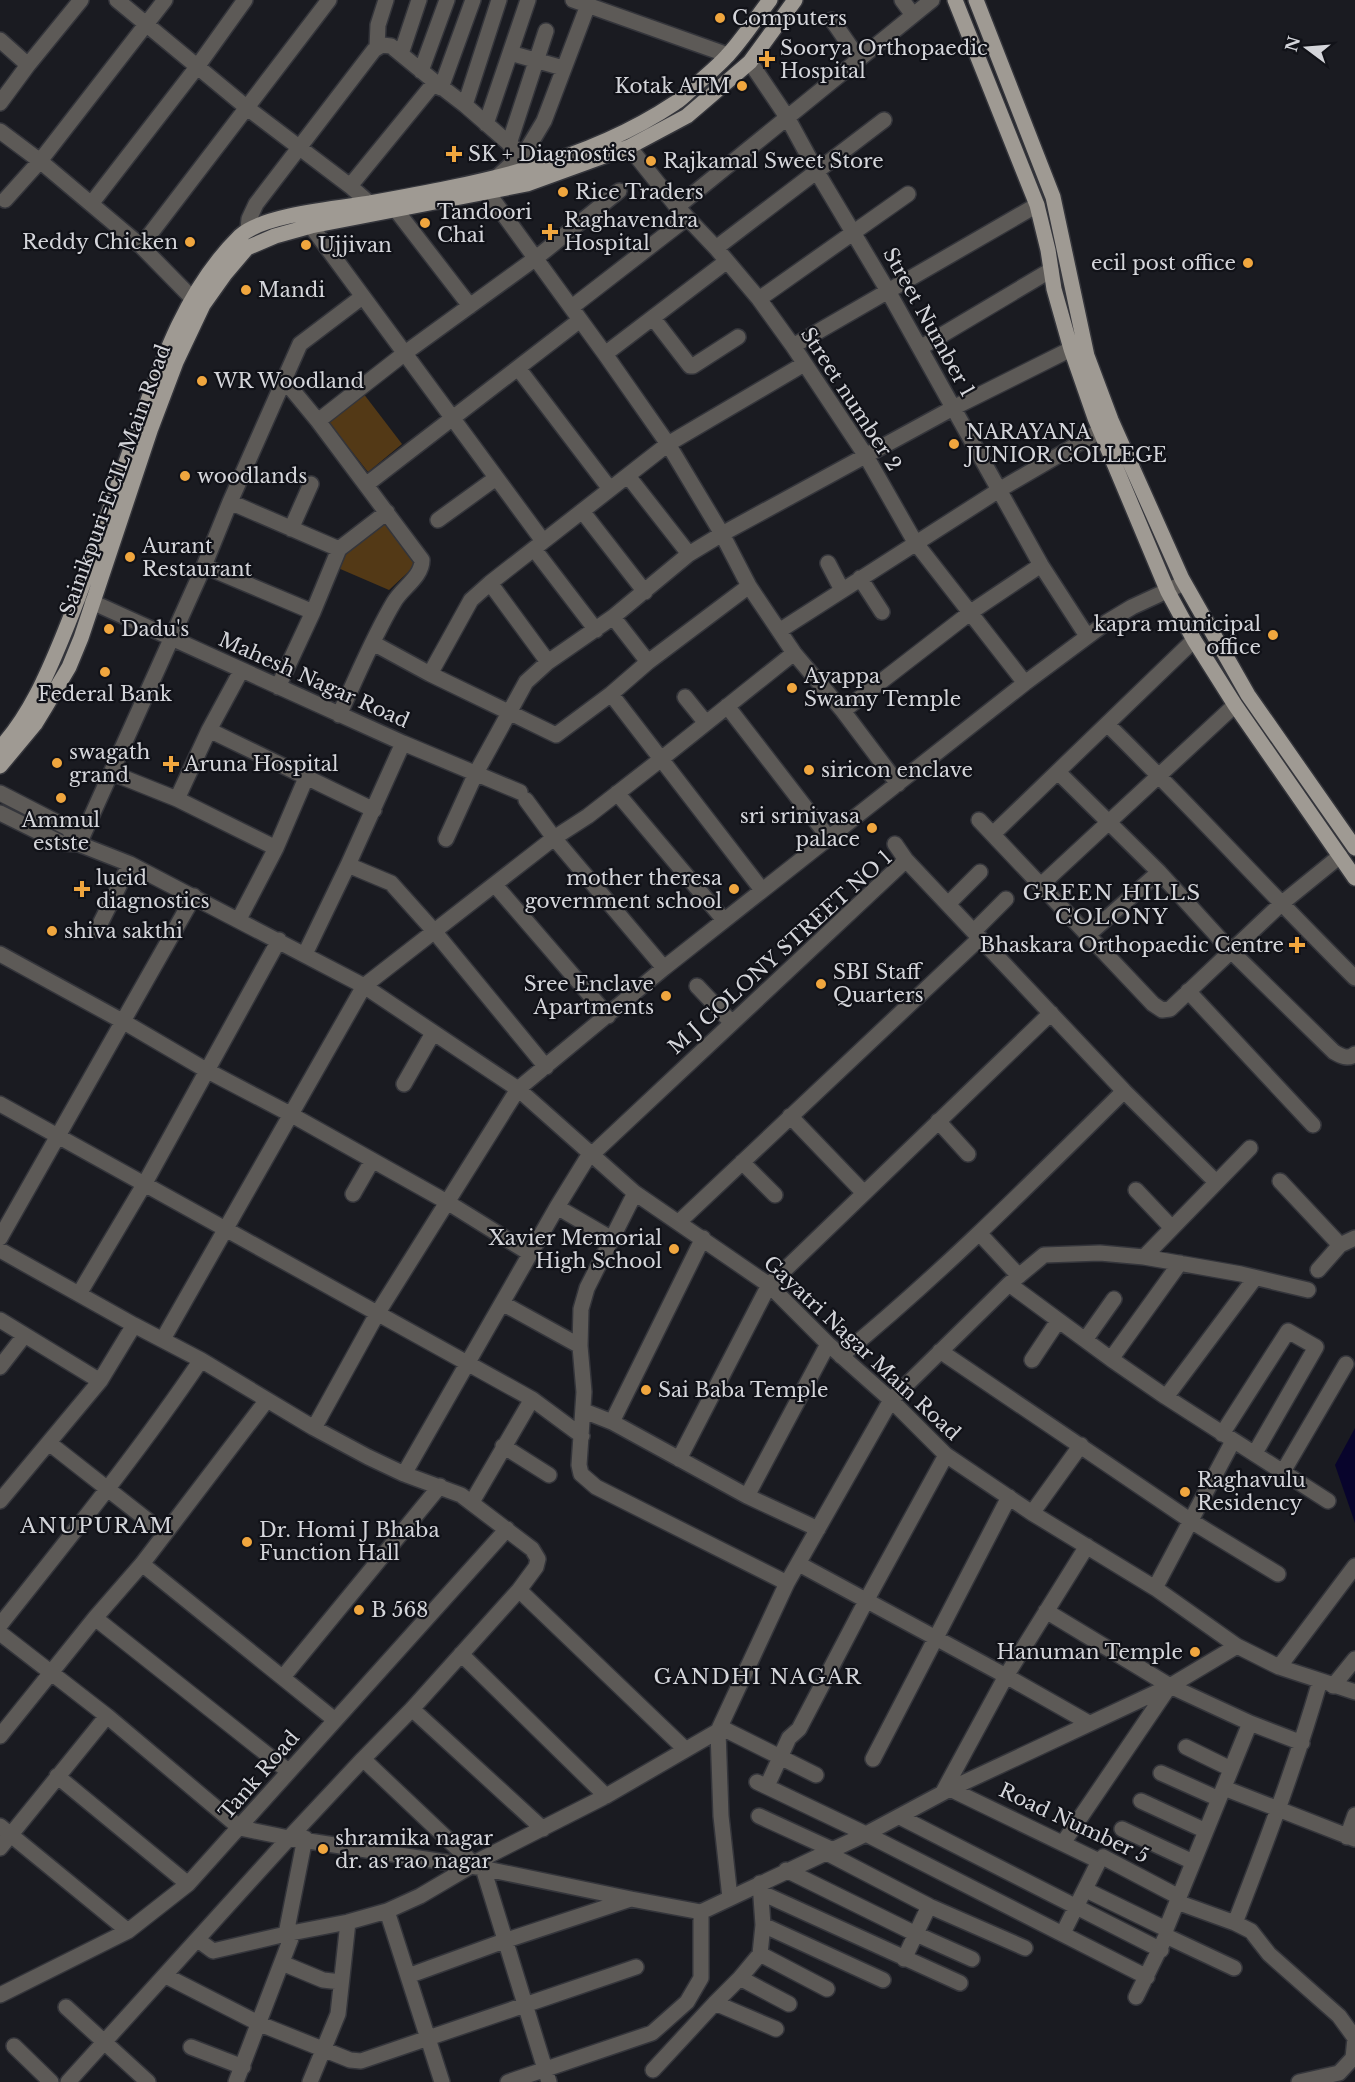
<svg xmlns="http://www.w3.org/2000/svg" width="1355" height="2082" viewBox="0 0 1355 2082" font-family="'Libre Baskerville',serif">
	<rect width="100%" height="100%" fill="#1a1b21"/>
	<path fill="#533916" d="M363,393L402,444L368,472L328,421Z
		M386,520L418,563L389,590L338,568L346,553Z"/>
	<path fill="#08042c" d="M1355,1428V1523L1335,1465Z"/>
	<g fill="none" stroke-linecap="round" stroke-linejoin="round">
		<g stroke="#34353b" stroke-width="18">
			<path id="minor" d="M117,0L246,107L350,186L376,209
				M573,0L728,55
				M902,0L913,15
				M832,20L859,59
				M0,40L28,65
				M377,47L378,25L386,0
				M510,53L563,68
				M401,54L419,0
				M750,62L787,117L817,172L888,291L1041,565L1087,636
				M421,71L447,0
				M441,88L473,0
				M0,103L28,65L81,0
				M465,105L499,0
				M486,124L528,0
				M0,131L40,161L141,246L192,298
				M509,144L546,31
				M629,147L677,207L716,248L759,299L793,346L866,456L915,542L1025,683
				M497,177L526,151L544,121L588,5
				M350,186L435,82L465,105L521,154
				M488,193L605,354L668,444L722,534L749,586L794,653L843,711L898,784
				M5,200L40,161L165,0
				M91,204L197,67L245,0
				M677,207L932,0
				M396,210L470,306
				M311,226L543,541
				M248,229L249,219L256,204L374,50L382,45L391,46L435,82
				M141,246L329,0
				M716,248L884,120
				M759,299L908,194
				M572,307L687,218
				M653,318L690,366H693L738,337
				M793,346L1037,205
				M920,348L1051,270
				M605,354L727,261
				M518,368L610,489
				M285,381L318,421L422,560C422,577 402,588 394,602C373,637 357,677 339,715
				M318,421L405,353L536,258L619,191
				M628,476L689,554
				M367,484L580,320
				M230,502L339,549
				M582,511L645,592
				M438,520L496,478
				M291,529L311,484
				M534,549L596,630
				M828,563L842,590
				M204,566L313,612
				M860,578L882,612
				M490,583L548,662
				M92,602L403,743L520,792
				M613,617L648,662
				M779,631L999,490L1100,431
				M373,643L430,674L556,735L611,694L648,662L749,586
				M430,674L471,600L490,583L668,444L804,364
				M278,687L313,612L339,549L387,512
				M611,694L762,890
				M685,697L706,723
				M727,706L829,838
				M843,711L971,612L1041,565
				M1107,724C1192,807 1271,895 1355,978
				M209,730L374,810
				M1058,772L1159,872L1231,951L1334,1052C1341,1056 1348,1060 1355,1054
				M112,773L177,799L276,848
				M0,793L68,828L79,844
				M617,793L724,920
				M177,799L209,730L241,671
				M526,800L554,838L664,968
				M0,813L61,843L79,844L130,864L364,986L518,1089L635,1193L769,1285L828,1344L891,1400L946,1455L1032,1513L1155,1588L1237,1646L1279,1667L1355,1692
				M979,820L1153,1004L1162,1010L1170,1009L1281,904L1340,856
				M993,834L1194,640
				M446,839L476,773L526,682L548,662L613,617L689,554L722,534L953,408L1071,349
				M79,844L204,566L230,502L300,344L362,297
				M895,844L906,860
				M348,865L391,883L434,931L546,1067
				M495,885L608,1016
				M1041,885L1235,705
				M948,904L980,872
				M239,919L276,848L306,778
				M97,930L130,864
				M974,931L1006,899
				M1089,934L1159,872
				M0,954L124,1022L206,1070L290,1114L447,1202L529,1253
				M305,954L348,865L403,743
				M697,986L732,1023
				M1188,991L1313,1125
				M404,1084L433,1033
				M0,1104L532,1399L582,1436
				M790,1116L864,1193
				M938,1121L968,1154
				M742,1162L775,1195
				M1280,1181L1340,1245
				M1136,1190L1172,1228
				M635,1193L587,1288L581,1309L580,1346L584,1392L579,1465L581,1474L596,1487L787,1583L891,1400L1009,1284L1044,1255L1100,1253L1144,1257L1241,1274L1308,1290
				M353,1194L372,1161
				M557,1207L586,1160L906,860L1124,1091L1216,1182
				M680,1221L980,938
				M980,1234L1019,1276
				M0,1238L194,896
				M0,1250L134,1325L201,1360L314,1428L368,1457L404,1474L461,1495L532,1549L538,1559L536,1567L519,1590L412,1709L363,1759L289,1838L68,2082
				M1144,1257L1250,1148
				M1318,1270L1340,1245L1355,1238
				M1009,1284L1111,1359L1166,1397L1328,1501
				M79,1294L145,1183L279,940
				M502,1303L580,1346
				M0,1320L100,1381
				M163,1339L364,986L554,838L588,816L660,760L794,653
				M1085,1340L1114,1299
				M940,1351L1191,1521L1278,1574
				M841,1356C941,1274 1032,1182 1124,1091
				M1111,1359L1180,1263
				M1032,1360L1058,1321
				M0,1367L24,1336
				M1166,1397L1255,1278
				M584,1411L612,1422L747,1496L818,1529
				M612,1422L703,1238
				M314,1428L377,1314L518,1089L664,968L1025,683L1107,622L1132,607L1184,583
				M1222,1434L1288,1331L1316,1347L1255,1453
				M49,1443L165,1534
				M503,1446L549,1475
				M679,1459L769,1285L1051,1013
				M1284,1470L1346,1364
				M404,1474L557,1207L612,1239
				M747,1496L828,1344
				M0,1501L100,1381L134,1325
				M472,1502L532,1399
				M1032,1513L1081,1445
				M142,1564L335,1720
				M799,1564L1006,1676L1089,1723
				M1155,1588L1233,1441
				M519,1590L685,1749
				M1046,1611L1170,1686L1250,1723L1302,1743
				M95,1618L288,1771
				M0,1625C69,1538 139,1452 201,1360
				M0,1633L107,1716L240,1828L289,1838L477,1867L631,1899L701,1912L866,1834L950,1789L1170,1686L1237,1646
				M461,1654L606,1796
				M1279,1667L1355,1566
				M283,1677L440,1486
				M1333,1686L1355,1659
				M412,1709L543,1829
				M720,1727L816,1775
				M718,1731L721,1816L730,1898
				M0,1736L95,1618L142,1564L267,1400
				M1186,1747L1231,1769
				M363,1759L477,1867
				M873,1759L1009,1497
				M1161,1773L1219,1799
				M57,1776L188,1884
				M757,1782L866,1834L1147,1977
				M767,1786L789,1738L799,1729L866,1601L946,1455
				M1224,1788L1355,1839
				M950,1789L1099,1861L1103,1857L1179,1897
				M943,1792L1006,1676L1087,1546
				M1141,1801L1206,1831
				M759,1816L831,1849
				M900,1817L1161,1950
				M0,1826L128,1931
				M1122,1829L1193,1862
				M1347,1837L1355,1815
				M1063,1843L1169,1687
				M0,1848L107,1716
				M825,1852L929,1906L1025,1948
				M474,1863L606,1796L718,1731L787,1583
				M483,1868L549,2082
				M786,1870L916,1934L972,1959
				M1086,1890L1166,1929
				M762,1893L960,1983
				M1177,1902L1235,1923C1266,1843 1296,1764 1320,1681
				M387,1911L442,2082
				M1235,1923L1251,1931L1269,1954L1339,2016L1355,2038L1353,2058L1339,2073L1299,2082
				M763,1925L883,1980
				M1063,1933L1099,1861
				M286,1934L305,1838
				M1166,1936L1234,1968
				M198,1940L213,1951L286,1934L348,1922L387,1911L420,1896L471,1866
				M760,1954L827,1989
				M904,1959L929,1906
				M282,1963L323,1980L341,1982
				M166,1976L260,2024L350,2060L361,2061L636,1967
				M408,1976L504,1941L631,1899
				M740,1978L789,2004
				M0,1995L128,1931L188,1884L507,1529
				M1136,1997L1166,1936V1929L1250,1723
				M715,2003L776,2029
				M66,2007L148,2082
				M14,2046L51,2082
				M191,2047L243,2067
				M653,2070L715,2003L740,1978L760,1954L763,1925L760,1883
				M236,2082L293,1933
				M310,2082L338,2014L348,1922
				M508,2082L652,2033L687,2002L701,1978V1912"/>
		</g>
		<g stroke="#34353b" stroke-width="18">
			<path id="major" d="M955,0L1037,205L1048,250L1054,289L1071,349L1095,418L1168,592L1194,640L1235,705L1355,878
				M976,0L1053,197L1087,356L1111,420L1182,579L1248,695L1355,848
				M0,748C29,717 47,675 63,636C90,571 111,503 135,437C160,366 185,290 240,236C262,215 338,208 370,203C475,184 584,164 675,103C683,98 690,90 697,84C707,75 718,66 727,56C743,39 756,18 770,0
				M0,766L35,724L46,706L69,667L81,638L151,428L176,362L203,305L225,274L247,248L275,236L311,226L527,184L629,147L687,116L750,62L795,0"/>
		</g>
		<use href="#minor" stroke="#5d5a57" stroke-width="15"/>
		<use href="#major" stroke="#9f9a93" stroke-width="15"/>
	</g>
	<g fill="#f0a63e" stroke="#111218" stroke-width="2">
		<circle cx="720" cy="18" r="6"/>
		<path d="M764 50h6v6h6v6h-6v6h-6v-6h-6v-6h6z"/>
		<circle cx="742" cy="86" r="6"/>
		<path d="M451 145h6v6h6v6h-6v6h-6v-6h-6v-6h6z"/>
		<circle cx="651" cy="161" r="6"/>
		<circle cx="563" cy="192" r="6"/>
		<circle cx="425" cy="223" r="6"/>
		<path d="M547 223h6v6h6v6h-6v6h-6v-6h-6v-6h6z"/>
		<circle cx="190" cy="242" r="6"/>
		<circle cx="306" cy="245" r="6"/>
		<circle cx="1248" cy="263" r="6"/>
		<circle cx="246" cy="290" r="6"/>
		<circle cx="202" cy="381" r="6"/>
		<circle cx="954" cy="444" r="6"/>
		<circle cx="185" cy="476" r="6"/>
		<circle cx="130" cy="557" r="6"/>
		<circle cx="109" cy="629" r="6"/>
		<circle cx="1273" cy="635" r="6"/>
		<circle cx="105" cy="672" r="6"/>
		<circle cx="792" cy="688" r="6"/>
		<circle cx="57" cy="763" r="6"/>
		<path d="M168 755h6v6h6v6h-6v6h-6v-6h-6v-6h6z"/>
		<circle cx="809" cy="770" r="6"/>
		<circle cx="61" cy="798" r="6"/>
		<circle cx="872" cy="828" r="6"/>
		<path d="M79 880h6v6h6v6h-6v6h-6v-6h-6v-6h6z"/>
		<circle cx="734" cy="889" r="6"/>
		<circle cx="52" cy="931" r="6"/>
		<path d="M1294 936h6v6h6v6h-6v6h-6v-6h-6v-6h6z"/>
		<circle cx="821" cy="984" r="6"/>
		<circle cx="666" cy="996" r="6"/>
		<circle cx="674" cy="1249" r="6"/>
		<circle cx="646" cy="1390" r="6"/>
		<circle cx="1185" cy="1492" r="6"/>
		<circle cx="247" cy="1542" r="6"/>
		<circle cx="359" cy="1610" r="6"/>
		<circle cx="1195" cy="1652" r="6"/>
		<circle cx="323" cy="1849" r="6"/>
	</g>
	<g text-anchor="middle" stroke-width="4.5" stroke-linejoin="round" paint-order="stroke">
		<g font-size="20" fill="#d4d5da" stroke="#111218" text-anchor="start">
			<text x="732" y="25">Computers</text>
			<text x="780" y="55">Soorya Orthopaedic<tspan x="780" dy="23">Hospital</tspan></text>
			<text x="730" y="93" text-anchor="end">Kotak ATM</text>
			<text x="468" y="161">SK + Diagnostics</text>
			<text x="663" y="168">Rajkamal Sweet Store</text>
			<text x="575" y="199">Rice Traders</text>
			<text x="437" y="219">Tandoori<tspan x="437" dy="23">Chai</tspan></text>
			<text x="564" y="227">Raghavendra<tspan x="564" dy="23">Hospital</tspan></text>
			<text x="178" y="249" text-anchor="end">Reddy Chicken</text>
			<text x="318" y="252">Ujjivan</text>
			<text x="1236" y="270" text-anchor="end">ecil post office</text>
			<text x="258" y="297">Mandi</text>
			<text x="214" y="388">WR Woodland</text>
			<text x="966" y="439">NARAYANA<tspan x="966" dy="23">JUNIOR COLLEGE</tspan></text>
			<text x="197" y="483">woodlands</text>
			<text x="142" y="553">Aurant<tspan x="142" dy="23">Restaurant</tspan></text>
			<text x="1261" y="631" text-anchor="end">kapra municipal<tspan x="1261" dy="23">office</tspan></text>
			<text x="121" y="636">Dadu's</text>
			<text x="804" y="683">Ayappa<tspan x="804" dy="23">Swamy Temple</tspan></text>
			<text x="105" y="701" text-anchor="middle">Federal Bank</text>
			<text x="69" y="759">swagath<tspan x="69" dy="23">grand</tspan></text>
			<text x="184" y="771">Aruna Hospital</text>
			<text x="821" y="777">siricon enclave</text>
			<text x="860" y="823" text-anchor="end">sri srinivasa<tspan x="860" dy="23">palace</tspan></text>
			<text x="61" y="827" text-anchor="middle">Ammul<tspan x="61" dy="23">estste</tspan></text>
			<text x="96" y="885">lucid<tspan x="96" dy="23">diagnostics</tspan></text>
			<text x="722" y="885" text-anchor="end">mother theresa<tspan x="722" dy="23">government school</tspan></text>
			<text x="64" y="938">shiva sakthi</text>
			<text x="1284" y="952" text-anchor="end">Bhaskara Orthopaedic Centre</text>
			<text x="833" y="979">SBI Staff<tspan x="833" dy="23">Quarters</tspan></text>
			<text x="654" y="991" text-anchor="end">Sree Enclave<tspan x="654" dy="23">Apartments</tspan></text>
			<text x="662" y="1245" text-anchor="end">Xavier Memorial<tspan x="662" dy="23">High School</tspan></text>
			<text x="658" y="1397">Sai Baba Temple</text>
			<text x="1197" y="1487">Raghavulu<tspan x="1197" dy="23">Residency</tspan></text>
			<text x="259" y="1537">Dr. Homi J Bhaba<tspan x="259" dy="23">Function Hall</tspan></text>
			<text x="371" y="1617">B 568</text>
			<text x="1183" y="1659" text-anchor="end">Hanuman Temple</text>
			<text x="335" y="1845">shramika nagar<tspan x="335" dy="23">dr. as rao nagar</tspan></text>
		</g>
		<g font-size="20" fill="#d4d5da" stroke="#111218">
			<text transform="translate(929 322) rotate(61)" y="7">Street Number 1</text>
			<text transform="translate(851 399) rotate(57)" y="7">Street number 2</text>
			<text transform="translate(115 480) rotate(-70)" y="7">Sainikpuri-ECIL Main Road</text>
			<text transform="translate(314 680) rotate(24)" y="7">Mahesh Nagar Road</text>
			<text transform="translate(780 952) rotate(-42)" y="7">M J COLONY STREET NO 1</text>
			<text transform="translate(862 1348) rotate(43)" y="7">Gayatri Nagar Main Road</text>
			<text transform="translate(259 1775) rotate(-49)" y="7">Tank Road</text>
			<text transform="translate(1074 1823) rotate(25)" y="7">Road Number 5</text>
		</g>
		<g font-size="21" letter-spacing="1.5" fill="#d4d5da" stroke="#111218">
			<text x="1112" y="900">GREEN HILLS<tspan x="1112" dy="24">COLONY</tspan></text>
			<text x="97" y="1533">ANUPURAM</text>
			<text x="758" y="1684">GANDHI NAGAR</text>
		</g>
	</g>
	<g transform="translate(1307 48) rotate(286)" stroke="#111218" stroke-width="4.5" paint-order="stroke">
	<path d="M0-4.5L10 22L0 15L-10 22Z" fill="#d4d5da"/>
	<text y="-9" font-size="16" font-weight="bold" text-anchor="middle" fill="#d4d5da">N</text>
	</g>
</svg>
